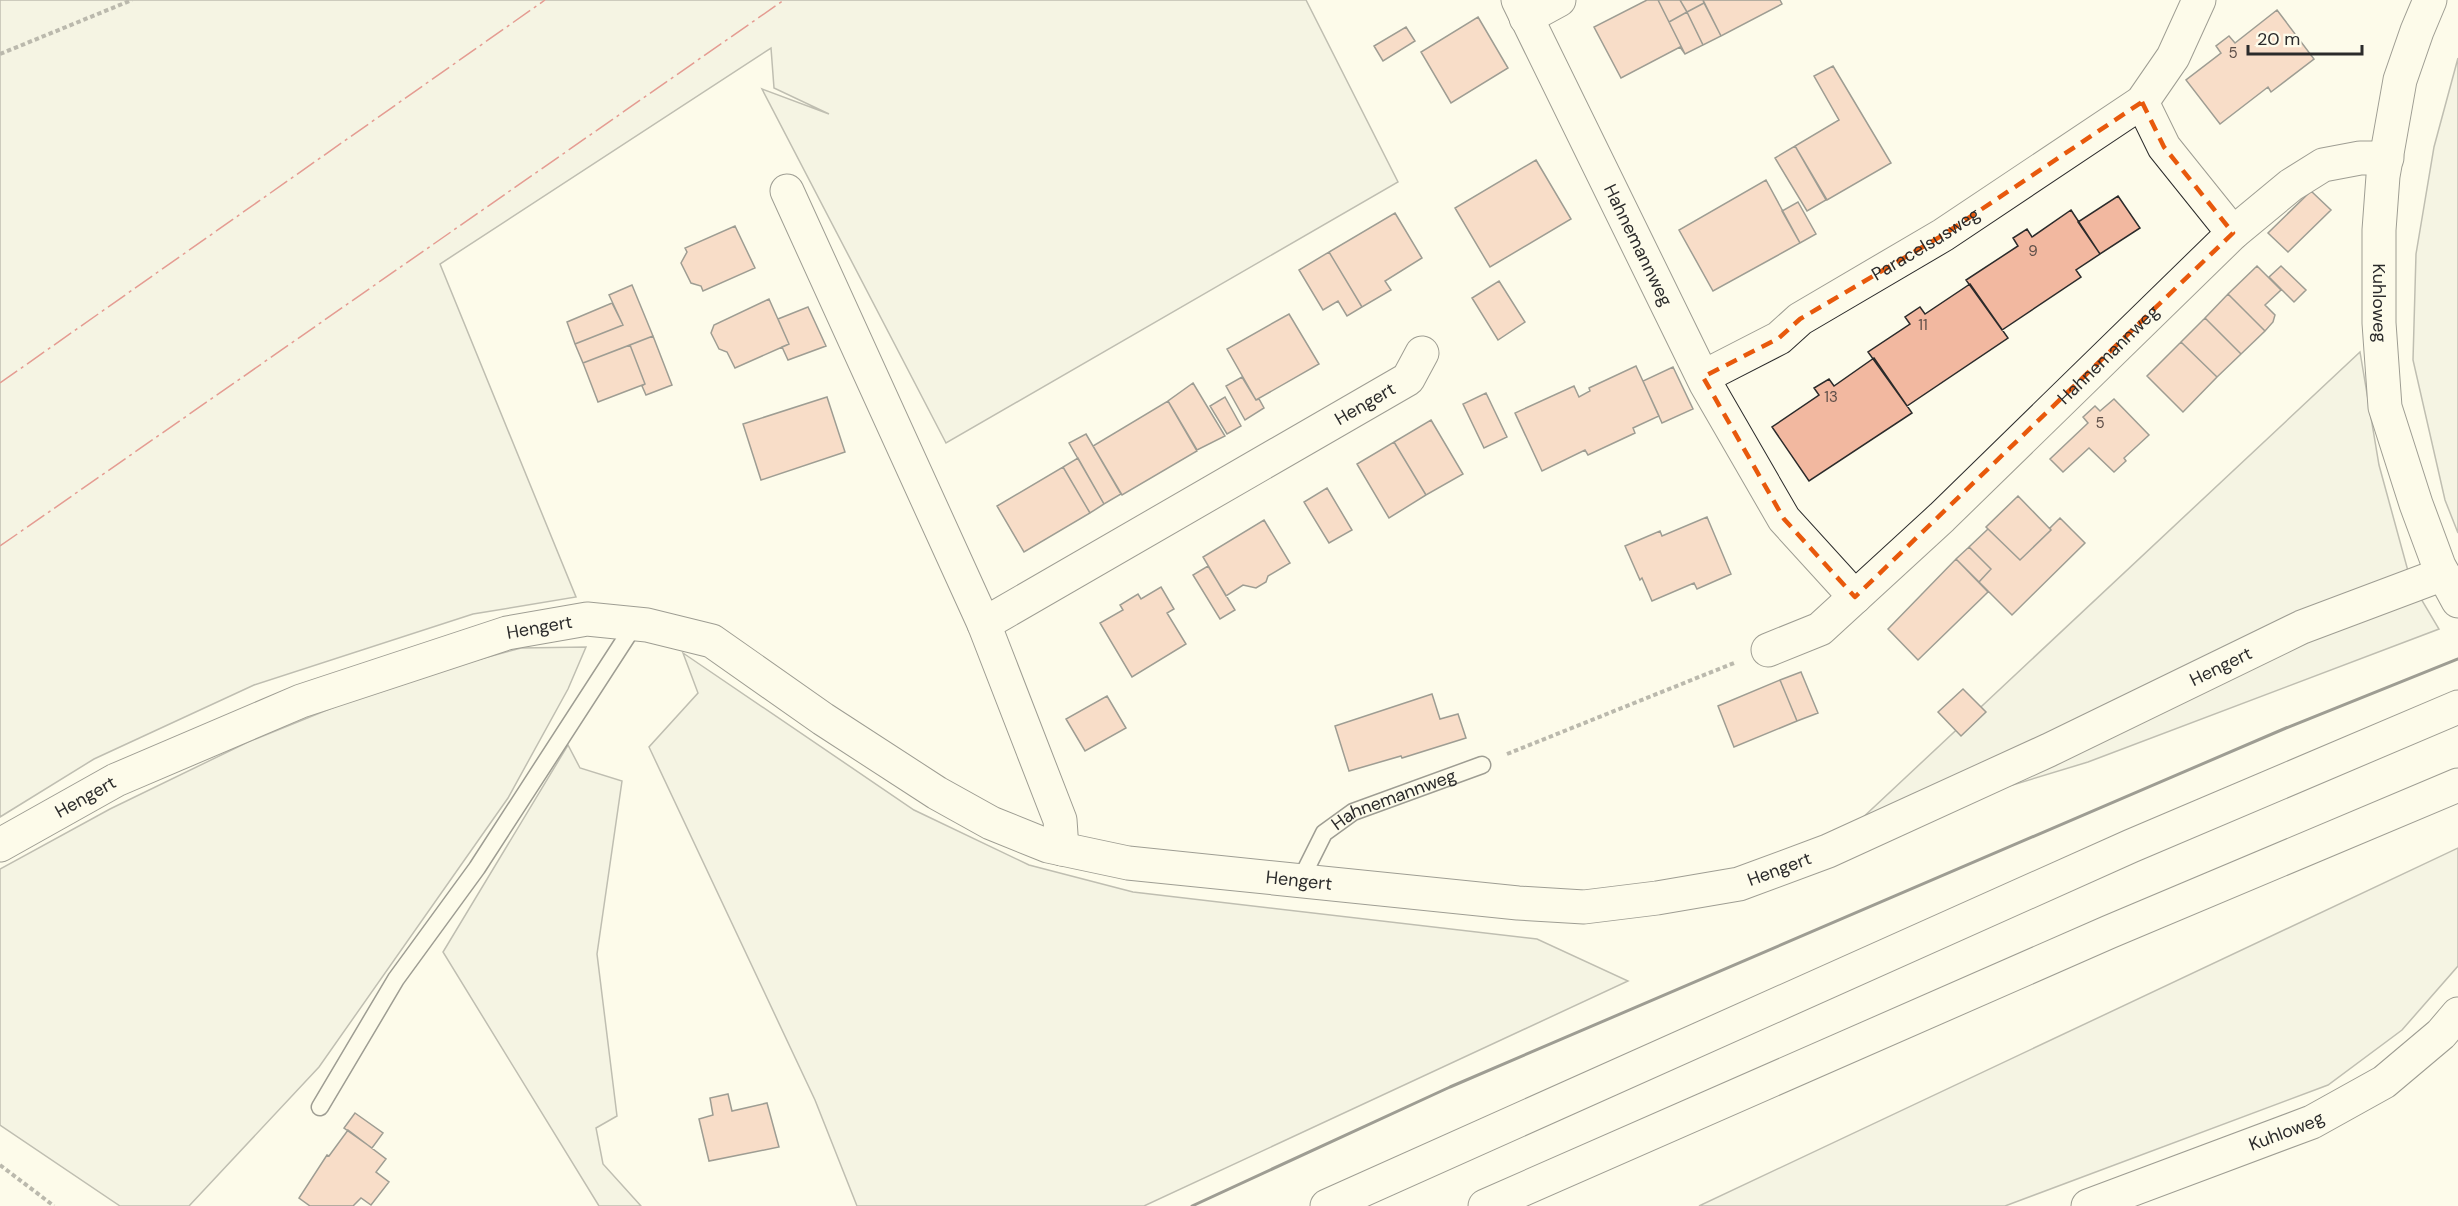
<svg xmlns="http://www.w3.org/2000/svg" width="2458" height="1206" viewBox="0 0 2458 1206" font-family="'DM Sans',sans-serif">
	<rect width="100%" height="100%" fill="#fdfbea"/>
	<path fill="#ecebdb" stroke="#74746e" stroke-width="1.5" d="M0,0H1306L1398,182L946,443L762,89L829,114L774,88L771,48L440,264L576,597L473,614L254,685L94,759L0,817Z
		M2458,58V533L2445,500L2413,360L2416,254L2434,147Z
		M2360,352L2379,465L2411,582L2439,629L2088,762L1842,837Z
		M586,647L568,689L508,798L319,1067L189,1206H120L0,1125V869L110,809L248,742L396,682L521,648Z
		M683,653L914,810L1029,865L1133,892L1537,939L1628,981L1144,1206H857L815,1100L649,747L698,693Z
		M568,745L580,768L622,781L597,954L617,1116L596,1128L603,1164L641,1206H599L443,952Z
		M2458,848V966L2402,1030L2328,1085L2005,1206H1699Z"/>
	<path fill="#f2b8a0" stroke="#2b2b2b" stroke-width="1.5" d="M1647,0H1658L1685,54L1680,47L1621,78L1594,27Z
		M1658,0H1680L1687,12L1669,22Z
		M1680,0H1703L1704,3L1687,12Z
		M1703,0H1780L1782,4L1721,36Z
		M1704,3L1721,36L1703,45L1687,12Z
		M2277,10L2314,59L2271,92L2268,87L2220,124L2186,80L2221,53L2216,46L2229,36L2235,43Z
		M1687,12L1703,45L1685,54L1669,22Z
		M1478,17L1508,68L1451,103L1421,52Z
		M1406,27L1415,41L1383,61L1374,46Z
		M1833,66L1891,163L1827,200L1795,146L1839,120L1814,76Z
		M1795,146L1826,200L1807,211L1775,158Z
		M1536,160L1571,219L1490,267L1455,208Z
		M1766,180L1800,243L1713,291L1679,230Z
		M2311,191L2331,210L2288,252L2268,233Z
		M2118,196L2140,228L2100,254L2078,222Z
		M1798,202L1816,234L1800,243L1782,211Z
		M2071,210L2100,254L2076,270L2081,277L2002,330L1966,280L2018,246L2013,238L2027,229L2032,237Z
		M1395,213L1422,258L1385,281L1391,290L1362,307L1329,252Z
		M735,226L755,268L703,291L701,286L691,283L681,263L687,252L685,248Z
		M1329,252L1362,307L1347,316L1338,301L1323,310L1299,270Z
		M2257,266L2281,290L2265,305L2275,315L2273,322L2265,331L2228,294Z
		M2281,266L2306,290L2294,302L2269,277Z
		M1499,281L1525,322L1498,340L1472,298Z
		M1970,284L2008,338L1907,406L1868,352L1910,324L1905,317L1920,307L1925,314Z
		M632,285L653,336L583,363L575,344L623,325L609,295Z
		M2228,294L2265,331L2241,354L2205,318Z
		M769,299L789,344L735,368L727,352L719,349L711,333L714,325Z
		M612,303L623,325L575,344L567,322Z
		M808,307L826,346L788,360L782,347L789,344L778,319Z
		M1289,314L1319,364L1256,400L1227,349Z
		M2205,318L2241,354L2217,377L2181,342Z
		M653,336L672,385L646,395L642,386L645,384L630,345Z
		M2181,342L2217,377L2183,412L2147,376Z
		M630,345L645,384L598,402L583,363Z
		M1874,358L1912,413L1809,481L1772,427L1819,395L1814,388L1829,379L1834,386Z
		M1636,366L1659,416L1633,428L1635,433L1588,455L1585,450L1542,471L1515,413L1574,386L1579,397L1590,391L1589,388Z
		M1673,367L1693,409L1662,423L1643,381Z
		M1242,377L1256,400L1259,399L1264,408L1245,420L1226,386Z
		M1193,383L1225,436L1197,450L1168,401Z
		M1486,393L1507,437L1484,448L1463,404Z
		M827,397L845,452L761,480L743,424Z
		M1225,397L1241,426L1227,434L1210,406Z
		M2114,399L2149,435L2124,458L2126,461L2114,472L2089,448L2063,472L2050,459L2088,423L2083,417L2095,406L2100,411Z
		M1168,401L1197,451L1122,495L1093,446Z
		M1431,420L1463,474L1426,495L1394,442Z
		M1086,434L1121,494L1104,504L1069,443Z
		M1394,442L1426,495L1389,518L1357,464Z
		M1078,458L1104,504L1090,513L1063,467Z
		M1063,467L1090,513L1024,552L997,506Z
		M1327,488L1352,530L1329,543L1304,502Z
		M2018,496L2051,530L2020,560L1986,527Z
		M1707,517L1731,574L1697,589L1694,583L1652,601L1642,578L1640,580L1625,546L1660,531L1662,536Z
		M2060,518L2085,543L2012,615L1979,582L1991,569L1969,547L1988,529L2020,560L2051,530L2050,528Z
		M1264,520L1290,563L1268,576L1266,582L1256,588L1243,585L1226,596L1203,557Z
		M1969,547L1991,569L1979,582L1956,559Z
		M1956,559L1988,592L1918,660L1888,629Z
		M1208,566L1235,610L1220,619L1193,575Z
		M1161,587L1174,609L1167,613L1186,644L1132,677L1100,623L1123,610L1120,605L1138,594L1141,599Z
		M1801,672L1818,713L1797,721L1780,680Z
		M1780,680L1797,721L1734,747L1718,706Z
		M1963,689L1986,712L1961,736L1938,712Z
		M1432,694L1440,719L1458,714L1466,738L1402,758L1401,756L1349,771L1335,726Z
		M1107,696L1126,728L1085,751L1066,719Z
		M728,1094L732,1111L767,1103L779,1147L709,1161L699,1119L713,1115L710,1098Z
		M355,1113L383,1133L372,1148L344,1128Z
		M348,1130L386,1159L376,1172L389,1182L371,1205L361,1198L353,1206H310L299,1198L327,1155L329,1156Z"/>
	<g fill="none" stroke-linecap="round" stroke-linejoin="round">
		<g stroke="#2b2b2b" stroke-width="19">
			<g id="lane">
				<path id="s1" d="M1300,881L1324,833L1353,812L1482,765"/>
				<path d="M320,1107L396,979L477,868L635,624"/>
			</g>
		</g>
		<g stroke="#2b2b2b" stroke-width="35">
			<g id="street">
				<path id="s2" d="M1518,0L1706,384L1784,519L1855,597"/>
				<path id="s3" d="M2430,0L2417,31L2400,80L2383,176L2379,230V323L2385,407L2416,504L2439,566L2458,601"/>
				<path d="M1526,18L1559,0"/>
				<path d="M2142,102L2164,147L2233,233"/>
				<path d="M787,191L984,624L1060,820L1062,849"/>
				<path id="s4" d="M1703,377L1779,338L1800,319L1943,235L2142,102L2173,57L2199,0"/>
				<path id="s5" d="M984,624L1408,379L1422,353"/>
				<path id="s6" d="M1768,650L1820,629L1942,517L2233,233L2291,185L2323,165L2360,158H2387"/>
				<path id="s7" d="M0,845L116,780L301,701L507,633L587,619L647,625L712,641L823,719L937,793L991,823L1048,846L1128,863L1518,903L1584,907L1657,898L1739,884L1828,851L2049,750L2302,627L2443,574"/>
				<path id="s8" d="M2088,1206L2312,1122L2384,1082L2441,1034L2458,1014"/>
			</g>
		</g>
		<g stroke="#2b2b2b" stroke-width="35">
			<path id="highway" d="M1327,1206L2131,846L2458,707
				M1485,1206L2109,932L2458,785"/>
		</g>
		<path stroke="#6a6964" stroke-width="4" stroke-dasharray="4.5 3" stroke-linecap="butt" d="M0,54L132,0
			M1507,754L1734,663
			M0,1165L54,1206"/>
		<use href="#lane" stroke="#fdfbea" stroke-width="16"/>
		<use href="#street" stroke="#fdfbea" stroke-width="33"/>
		<use href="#highway" stroke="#fdfbea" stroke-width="33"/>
		<path stroke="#2b2b2b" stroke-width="3" d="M1192,1206L1450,1087L2286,728L2458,659"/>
		<path stroke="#c62828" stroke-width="1.5" stroke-dasharray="21 4.5 3 4.5" stroke-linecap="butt" d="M0,383L545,0
			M0,546L784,0"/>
	</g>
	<path d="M0 0H2458V1206H0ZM2142,102L2164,147L2233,233L1855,597L1784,519L1703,377L1779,338L1800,319L1943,235Z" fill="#fdfbea" fill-opacity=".55" fill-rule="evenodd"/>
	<path fill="none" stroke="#e8590c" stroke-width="4.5" stroke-dasharray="12 8" stroke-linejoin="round" d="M2142,102L2164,147L2233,233L1855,597L1784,519L1703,377L1779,338L1800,319L1943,235Z"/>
	<g text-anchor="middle" stroke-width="4.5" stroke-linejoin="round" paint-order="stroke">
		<g font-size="15" fill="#5d4e48">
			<text x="2233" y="58">5</text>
			<text x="2033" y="256">9</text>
			<text x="1923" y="330">11</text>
			<text x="1831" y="402">13</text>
			<text x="2100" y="428">5</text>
		</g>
		<g font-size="18" fill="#2b2b2b" stroke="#fdfbea">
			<text dy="6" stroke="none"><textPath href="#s4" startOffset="260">Paracelsusweg</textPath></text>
			<text dy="6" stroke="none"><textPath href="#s2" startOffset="273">Hahnemannweg</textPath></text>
			<text dy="6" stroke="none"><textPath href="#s3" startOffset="310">Kuhloweg</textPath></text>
			<text dy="6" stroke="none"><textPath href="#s6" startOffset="454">Hahnemannweg</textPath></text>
			<text dy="6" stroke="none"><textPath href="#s5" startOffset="440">Hengert</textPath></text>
			<text dy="6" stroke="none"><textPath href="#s7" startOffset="584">Hengert</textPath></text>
			<text dy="6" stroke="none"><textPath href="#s7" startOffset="2380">Hengert</textPath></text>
			<text dy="6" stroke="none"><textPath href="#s7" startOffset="98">Hengert</textPath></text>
			<text dy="6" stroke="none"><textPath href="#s1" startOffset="132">Hahnemannweg</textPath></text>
			<text dy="6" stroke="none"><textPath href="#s7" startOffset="1894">Hengert</textPath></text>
			<text dy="6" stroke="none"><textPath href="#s7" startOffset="1408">Hengert</textPath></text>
			<text dy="6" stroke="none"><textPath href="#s8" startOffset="212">Kuhloweg</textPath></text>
		</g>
	</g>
	<path d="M2248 45v9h114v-9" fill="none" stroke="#2b2b2b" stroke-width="3"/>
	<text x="2257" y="45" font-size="18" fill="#2b2b2b" stroke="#fdfbea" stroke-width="4.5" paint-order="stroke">20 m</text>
</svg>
